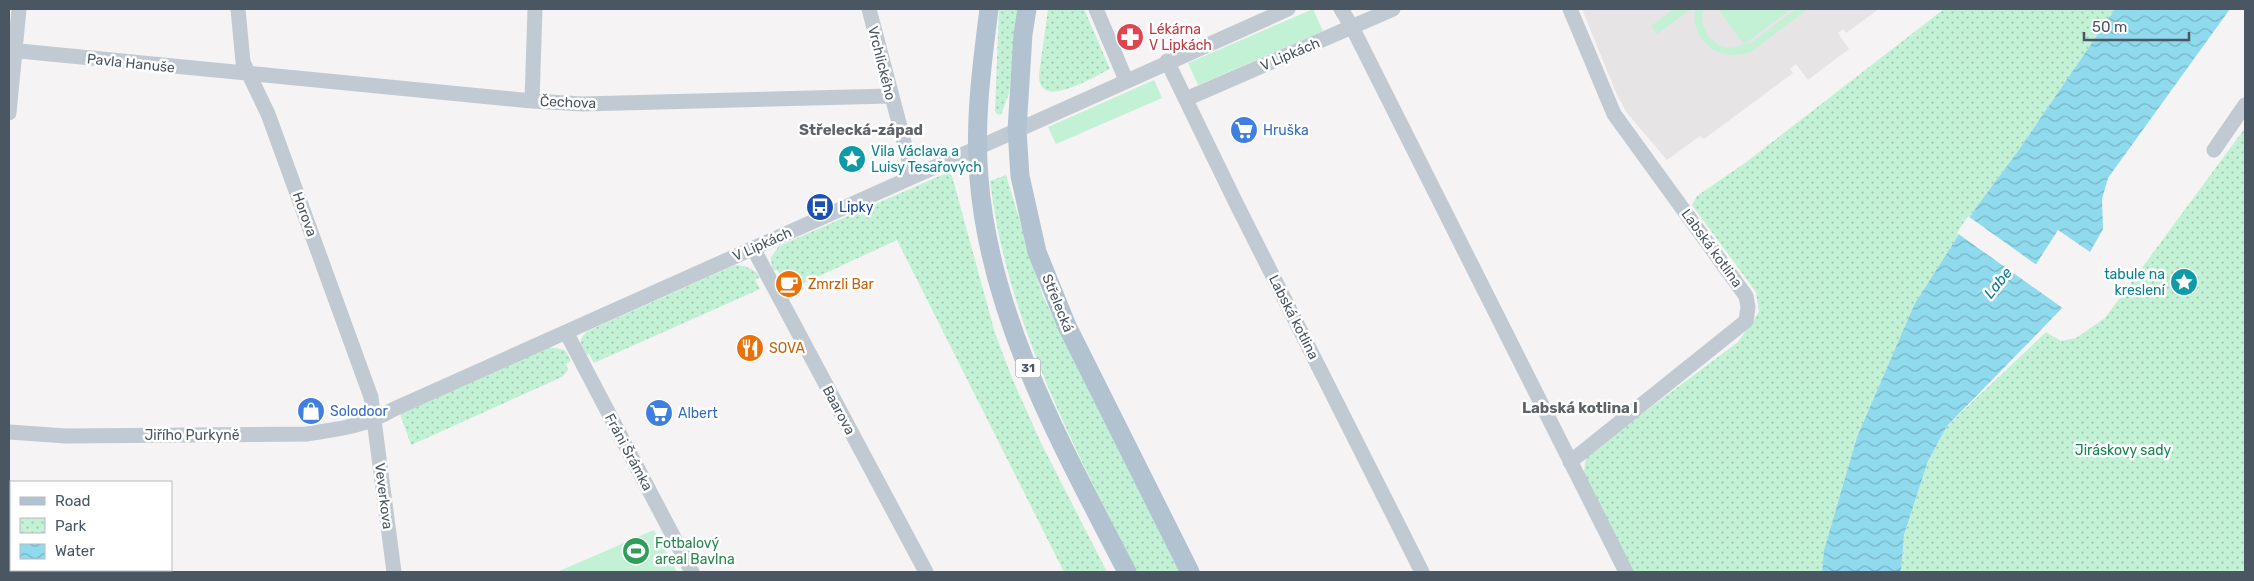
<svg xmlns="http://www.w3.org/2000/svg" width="2254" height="581" viewBox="0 0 2254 581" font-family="Rubik,sans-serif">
	<defs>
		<pattern id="park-dots" width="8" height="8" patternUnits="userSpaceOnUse" patternTransform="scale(1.25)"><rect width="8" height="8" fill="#c3f1d5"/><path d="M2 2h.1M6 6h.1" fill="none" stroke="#a0c6b0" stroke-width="1.8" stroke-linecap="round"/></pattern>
		<pattern id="water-waves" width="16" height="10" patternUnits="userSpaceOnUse" patternTransform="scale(1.25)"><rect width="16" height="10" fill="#90daee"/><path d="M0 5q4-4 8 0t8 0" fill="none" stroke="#78b4c4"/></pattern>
	</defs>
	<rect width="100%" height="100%" fill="#f5f3f3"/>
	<path fill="#e6e4e5" d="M1582,9H1879L1846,33L1843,29L1838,33L1849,49L1808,80L1796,64L1790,69L1793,73L1704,139L1700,136L1667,160L1627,113L1617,95Z"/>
	<path fill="#c3f1d5" d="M1313,9L1323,31L1198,85L1188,63Z
		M1674,9H1691L1657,34L1651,26Z
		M1695,9H1703L1702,22L1708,37L1720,46L1731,48L1751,43L1796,9H1808L1752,51C1721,64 1691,43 1695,9Z
		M1718,9H1791L1744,44Z
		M1154,80L1162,98L1056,144L1048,127Z
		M654,530L677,572H557Z"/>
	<path fill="url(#park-dots)" d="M999,9H1019L1009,93L1001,115L997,114L995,111Z
		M1048,9H1084L1110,69C1095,76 1038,112 1039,75Z
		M1944,9H2115L2018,151L1975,209L1914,305L1857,437L1824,550L1822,572H1629L1583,480L1586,456L1738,342L1759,312L1756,292L1692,205L1697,196L1745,163Z
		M2245,128V572H1901L1904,535L1928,461L1947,426L2046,332L2061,341L2076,338L2105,318Z
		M949,172L952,176L995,333L1012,378L1041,443L1107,572H1064L897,240L789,290L777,270L772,271L771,257L779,246Z
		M1006,175L1042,294L1180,572H1137C1074,447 1007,322 990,181Z
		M735,265C745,266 754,268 760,277L755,280L760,289L594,363L589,354L583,356C580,346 578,338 588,331Z
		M549,347L565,350L571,361L566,364L568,370L562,377L411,445L400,414Z"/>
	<path fill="url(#water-waves)" d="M2115,9H2230L2108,178L2102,199L2103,229L2090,252L2058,230L2031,272L2071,299L1947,426L1928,461L1904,535L1901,572H1822L1824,550L1857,437L1914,305L1975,209L2018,151Z"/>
	<path fill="#f5f3f3" d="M1968,216L2038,266L2034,272L2073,297V301L2064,309L1957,233Z"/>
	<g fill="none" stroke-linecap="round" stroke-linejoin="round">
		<path stroke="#c1cad2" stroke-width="15" d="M238,9L243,62L268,114L371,397L394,572
			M869,9L913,176
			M1096,9L1126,80
			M1341,9L1352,27C1443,209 1534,391 1626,572
			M1570,9L1614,114L1746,296L1748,307L1746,321L1570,462
			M9,50L532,101L583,104L890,96
			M1167,61L1236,203L1422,572
			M1186,99L1393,9
			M532,101L535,9
			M9,113L19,9
			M2214,150L2245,105
			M753,248L926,572
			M566,332L692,572
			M9,432L66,436L307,434C341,429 365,426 394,409L1288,9"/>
		<path stroke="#b3c2d1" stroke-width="19" d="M989,9C982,63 974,124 979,178C990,320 1064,449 1127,572
			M1027,9L1023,34L1017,130L1020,176L1037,252L1067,326L1190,572"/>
	</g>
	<defs>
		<g id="pharmacy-disc" transform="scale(1.4375)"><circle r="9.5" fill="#e0444e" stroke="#fff"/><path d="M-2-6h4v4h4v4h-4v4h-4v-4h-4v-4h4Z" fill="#fff"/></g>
		<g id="supermarket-disc" transform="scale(1.4375)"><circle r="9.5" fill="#3f7fe0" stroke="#fff"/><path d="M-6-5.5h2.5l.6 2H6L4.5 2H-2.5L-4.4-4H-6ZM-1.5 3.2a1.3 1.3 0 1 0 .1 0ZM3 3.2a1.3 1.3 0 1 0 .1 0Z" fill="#fff"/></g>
		<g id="sight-disc" transform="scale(1.4375)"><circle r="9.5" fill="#0f9aa8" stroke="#fff"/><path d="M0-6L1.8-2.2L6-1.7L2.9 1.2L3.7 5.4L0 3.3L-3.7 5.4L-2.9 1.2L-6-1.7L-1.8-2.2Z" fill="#fff"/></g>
		<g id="bus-disc" transform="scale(1.4375)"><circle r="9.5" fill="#1a4fb4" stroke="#fff"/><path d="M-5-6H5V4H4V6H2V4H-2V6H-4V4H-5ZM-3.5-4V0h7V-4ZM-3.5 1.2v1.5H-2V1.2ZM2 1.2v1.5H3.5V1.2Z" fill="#fff"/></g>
		<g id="cafe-disc" transform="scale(1.4375)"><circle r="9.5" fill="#e8710a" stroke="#fff"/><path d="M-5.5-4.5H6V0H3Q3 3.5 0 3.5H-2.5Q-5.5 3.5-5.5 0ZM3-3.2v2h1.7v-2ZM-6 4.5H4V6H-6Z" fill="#fff"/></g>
		<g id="restaurant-disc" transform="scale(1.4375)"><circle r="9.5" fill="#e8710a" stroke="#fff"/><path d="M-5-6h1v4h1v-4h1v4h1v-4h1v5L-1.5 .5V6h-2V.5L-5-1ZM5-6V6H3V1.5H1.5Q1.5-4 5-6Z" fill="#fff"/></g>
		<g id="shop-disc" transform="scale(1.4375)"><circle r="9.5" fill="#3f7fe0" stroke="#fff"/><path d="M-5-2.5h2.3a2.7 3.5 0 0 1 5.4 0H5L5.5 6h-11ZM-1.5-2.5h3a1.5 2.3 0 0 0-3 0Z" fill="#fff"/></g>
		<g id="stadium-disc" transform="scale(1.4375)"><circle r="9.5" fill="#2e9e5b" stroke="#fff"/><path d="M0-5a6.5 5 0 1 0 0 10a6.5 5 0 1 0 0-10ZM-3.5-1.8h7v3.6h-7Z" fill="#fff"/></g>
	</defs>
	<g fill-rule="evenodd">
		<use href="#pharmacy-disc" x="1130" y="37"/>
		<use href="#supermarket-disc" x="1244" y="130"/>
		<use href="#sight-disc" x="852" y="159"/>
		<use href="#bus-disc" x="820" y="207"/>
		<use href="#sight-disc" x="2184" y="282"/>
		<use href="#cafe-disc" x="789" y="284"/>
		<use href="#restaurant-disc" x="750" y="348"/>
		<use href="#shop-disc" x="311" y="411"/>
		<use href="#supermarket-disc" x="659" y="413"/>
		<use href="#stadium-disc" x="636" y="551"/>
	</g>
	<g text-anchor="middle" stroke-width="5" stroke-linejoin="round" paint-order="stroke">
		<rect fill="#fff" stroke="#808990" stroke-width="1" x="1015.5" y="358.5" width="25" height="19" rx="4"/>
		<g font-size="12" font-weight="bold" fill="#4a5661">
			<text x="1028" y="372">31</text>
		</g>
		<g font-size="14" fill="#be3a42" stroke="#fff" text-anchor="start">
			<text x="1149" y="34">Lékárna<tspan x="1149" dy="16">V Lipkách</tspan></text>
		</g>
		<g font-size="14" fill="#4a5661" stroke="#fff">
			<text transform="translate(1290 54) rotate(-23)" y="5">V Lipkách</text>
			<text transform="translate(131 63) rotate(6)" y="5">Pavla Hanuše</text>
			<text transform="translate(882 63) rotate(76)" y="5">Vrchlického</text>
			<text transform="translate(568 102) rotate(2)" y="5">Čechova</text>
			<text transform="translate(305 214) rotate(70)" y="5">Horova</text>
			<text transform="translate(762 244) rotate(-24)" y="5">V Lipkách</text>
			<text transform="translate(1712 248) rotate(54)" y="5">Labská kotlina</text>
			<text transform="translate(1058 303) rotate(68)" y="5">Střelecká</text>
			<text transform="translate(1294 317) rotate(63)" y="5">Labská kotlina</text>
			<text transform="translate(839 410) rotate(62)" y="5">Baarova</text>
			<text x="192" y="440">Jiřího Purkyně</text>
			<text transform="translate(629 452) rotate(62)" y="5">Fráni Šrámka</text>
			<text transform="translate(384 496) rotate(83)" y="5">Veverkova</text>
		</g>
		<g font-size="14" fill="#366cbe" stroke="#fff" text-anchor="start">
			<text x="1263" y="135">Hruška</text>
			<text x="330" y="416">Solodoor</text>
			<text x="678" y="418">Albert</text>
		</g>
		<g font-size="14" fill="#0d838f" stroke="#fff" text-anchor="start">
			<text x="871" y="156">Vila Václava a<tspan x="871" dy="16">Luisy Tesařových</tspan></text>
			<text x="2165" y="279" text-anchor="end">tabule na<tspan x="2165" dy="16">kreslení</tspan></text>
		</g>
		<g font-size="14" fill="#164399" stroke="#fff" text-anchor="start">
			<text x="839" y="212">Lipky</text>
		</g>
		<g font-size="14" fill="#c56008" stroke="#fff" text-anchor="start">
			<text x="808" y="289">Zmrzli Bar</text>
			<text x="769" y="353">SOVA</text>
		</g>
		<g font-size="14" fill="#17864f" stroke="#fff">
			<text x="2123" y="455">Jiráskovy sady</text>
		</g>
		<g font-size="14" fill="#27864d" stroke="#fff" text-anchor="start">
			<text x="655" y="548">Fotbalový<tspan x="655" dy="16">areal Bavlna</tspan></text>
		</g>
		<g font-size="15" font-weight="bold" fill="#5f6368" stroke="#fff">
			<text x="861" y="135">Střelecká-západ</text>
			<text x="1580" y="413">Labská kotlina I</text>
		</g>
		<g font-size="15" font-style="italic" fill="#0c7c9b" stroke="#fff">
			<text transform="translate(1998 283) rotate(-51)" y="5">Labe</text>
		</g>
	</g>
	<rect width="2254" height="581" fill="none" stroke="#4a5661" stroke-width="20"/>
	<rect x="10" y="481" width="162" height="90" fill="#ffffff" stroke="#b7bbc0"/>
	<rect x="20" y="497" width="25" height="8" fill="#b3c2d1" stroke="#b7bbc0"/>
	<text x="55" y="506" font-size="15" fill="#4a5661">Road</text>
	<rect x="20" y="518" width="25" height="15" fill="url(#park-dots)" stroke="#b7bbc0"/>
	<text x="55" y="531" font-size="15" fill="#4a5661">Park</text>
	<rect x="20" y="544" width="25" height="15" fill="url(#water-waves)" stroke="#b7bbc0"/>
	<text x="55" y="556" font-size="15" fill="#4a5661">Water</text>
	<path d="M2084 32v8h105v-8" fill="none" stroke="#4a5661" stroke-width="2.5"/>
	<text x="2092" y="32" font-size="15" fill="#4a5661" stroke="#ffffff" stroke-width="4" paint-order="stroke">50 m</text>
</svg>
